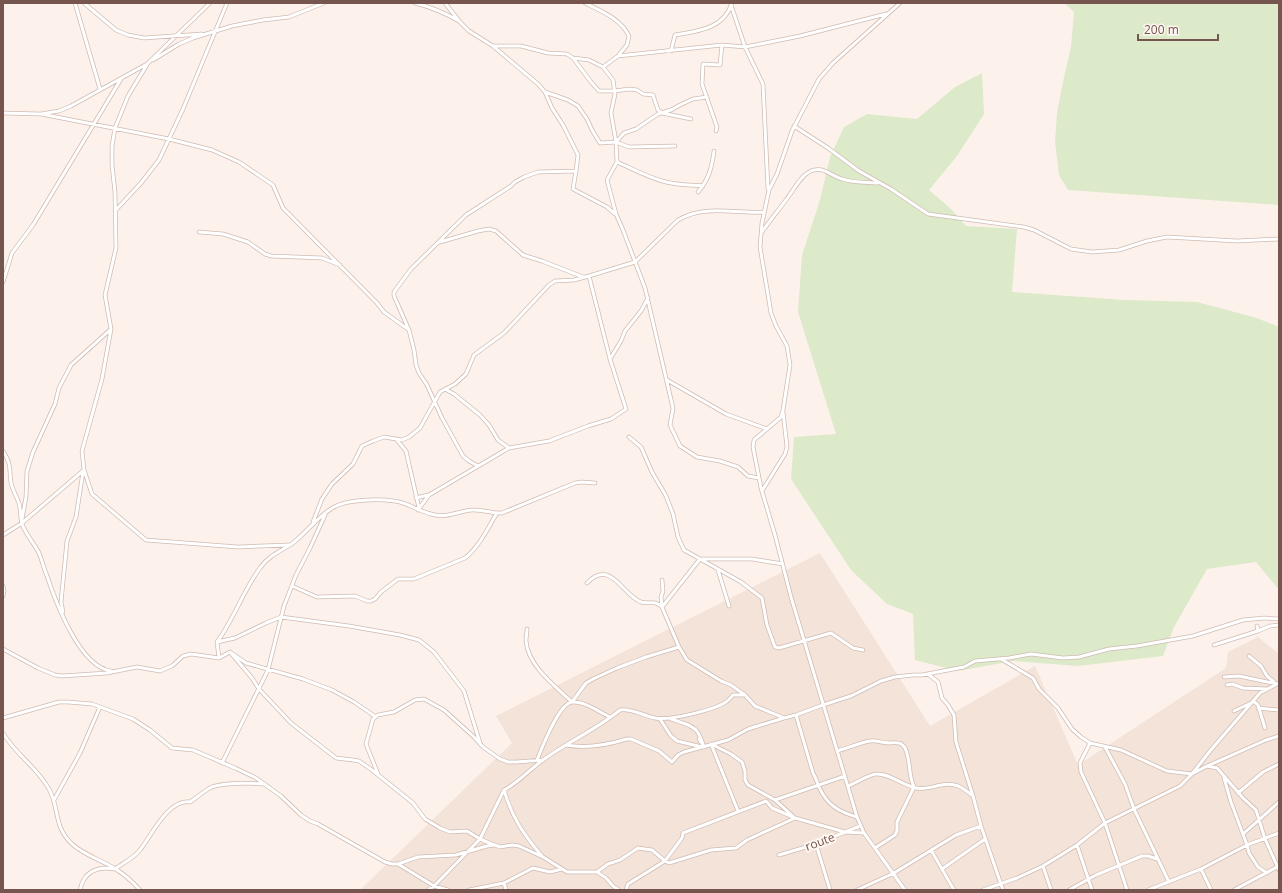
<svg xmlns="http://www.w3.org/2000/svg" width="1282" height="893" viewBox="0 0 1282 893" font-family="'Open Sans',sans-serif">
	<rect width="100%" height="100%" fill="#fcf2eb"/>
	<path fill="#f3e3d9" d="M820,553L930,726L1035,666L1078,765L1226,668L1228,652L1258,637L1279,654V890H360L512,743L496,716Z"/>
	<path fill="#dceac9" d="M1064,3H1279V205L1068,190L1059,175L1055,142L1057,113L1064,77L1071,47L1074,12Z
		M982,73L984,114L957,156L929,190L951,209L966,226L1017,229L1012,292L1125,300L1197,302L1257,318L1279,327V590L1256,562L1207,569L1174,627L1163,656L1078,666L1013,661L958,671L915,660L913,614L887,604L851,570L791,479L794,437L836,434L798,312L802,255L820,200L830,157L844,127L867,114L917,119L955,87Z"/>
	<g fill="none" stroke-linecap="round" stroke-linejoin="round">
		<g stroke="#d0bbb3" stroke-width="4.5">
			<path id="minor" d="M75,3L100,89
				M84,3L116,30L128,35L144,38L202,34
				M210,3L148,63L128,96L115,128L112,146V165L115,192L116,248L105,295L111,329L102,379L82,451L84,470L92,494L146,540L238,547L289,545
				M415,3C431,7 445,13 459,21
				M445,3L460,22L469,31L493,46L538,84L545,92L568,100L578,106L587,119L592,130L600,143L616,142L617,162L607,180L616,214L623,230L645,288L673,408L670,425L680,446L697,457L720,461L738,467L748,476L759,478
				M585,3C601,11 621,19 629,36L627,45L618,56
				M900,3L833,63L819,79L792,131L777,174L769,190L762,223L760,247L771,313L776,326L787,346L790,365L783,410L781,417L754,440L753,447L761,488L775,535L791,597L857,817L864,833L905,890
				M731,5L745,47L763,84L768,189
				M493,46H521L548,53L567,54L573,58L589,60L603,67L618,56L722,45L745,47L800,36L886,14
				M671,51L675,35C698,31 724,29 732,3
				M573,58L591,82L599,91H615L629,89L637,90L643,94L653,95L658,110L662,113L691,119
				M153,60L179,44L193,38L232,26L263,20L289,17L324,3
				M603,67L613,80L615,94L611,113L616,142L624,133L636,129L658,114L671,110L680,105L693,99L707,97
				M545,92L552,108L563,125L578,155L576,171
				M3,113L41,114L59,111L71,106L147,64
				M41,114L169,139L212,150L239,162L273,185L283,208L377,303L384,312L409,330
				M794,126L828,148L859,171L891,189L928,214L1024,227L1034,230L1071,249L1092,252L1119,250L1147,241L1167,237L1237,241L1279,239
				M716,131L717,127L702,84L703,64L720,65L722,45
				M616,142L629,147L675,146
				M617,162C633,169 649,178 666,182C678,185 691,185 703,186
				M698,192C709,179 712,167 714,151
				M115,211L141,183L159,160L183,109L227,3
				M199,232L223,234L248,242L265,254L271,256L322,258L340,265
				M762,232C770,220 778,211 786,200C795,189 804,166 822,170C829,172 835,177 842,179C853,183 867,182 878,183
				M440,242L478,231L489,229L496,231L523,255L542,261L583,277
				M3,282L12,253L33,225L121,79
				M610,359L621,341L625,331L641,311L648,298
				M667,380L726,414L767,429
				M445,389L454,394L480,415L489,425L498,440L509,448
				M629,437L641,447L652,472L666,496L673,514L678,537L684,550L741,582L762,598L767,625L775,647L779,648L831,633L853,648L863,650
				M396,439L406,451L419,508
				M3,451C12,465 9,469 11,483C13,490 16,496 19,503C21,510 20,517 22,524C26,535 34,543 39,553C42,560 44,569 47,576C56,603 80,667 111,671
				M478,466L469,461L463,456L442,418L427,385L419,373L416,365L414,350L409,330L398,305L394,296V292L411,269L466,215L511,186L515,182L524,177L538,172L576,171L573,189L607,207L615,214
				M762,491L785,454L787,447L783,412
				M416,498L428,495
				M418,510L429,495L509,448L549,441L588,426L611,419L626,409L610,359L589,276
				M22,519L26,497L27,471L33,452L55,404L59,388L71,365L110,330
				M313,522L322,499L332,484L353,464L362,446L373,441L384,437L402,440L409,437L420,428L440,392L455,384L466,374L474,355L504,333L549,285L555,281L574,280L589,276L635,262L678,220C705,204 734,214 764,212
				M3,535L22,523L84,470
				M718,570L729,606
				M662,580L663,591L661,597L662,607L679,647L687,660L721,681L731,685L745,695L755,706L784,718L796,715L823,705L851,696L881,681L895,677L913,675H922L964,667L975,661L1009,658L1031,654L1063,658L1079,657L1109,649L1137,646L1193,636L1243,620L1264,618L1279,619
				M587,583C611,558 622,595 641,602C650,605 654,599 662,607
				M3,586L4,591L3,596
				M292,586L317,597L355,596L367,601H371L375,599L381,592L398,579H414L465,558C479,547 488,528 497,513
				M662,607L700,559H752L783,564
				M63,612L61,602L67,541L76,517L83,472
				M527,629C527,633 526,637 526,641C528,666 555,686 572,702L586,683L593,679L617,668L646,657L679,647
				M1258,631L1270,626L1279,625
				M217,642L235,638L266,623L281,617L349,626L400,635L419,640L434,652L464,691L480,743
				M1214,645L1258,631L1257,626
				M3,649L38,668L55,675L62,676L107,673L137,667L160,671L172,666L183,656L191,654L219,658L217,642C234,619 243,591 260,568C268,556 281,551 293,543C307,532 318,516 334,507C348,499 379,499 394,501C407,502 418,511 431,514C447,519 458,511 472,510C483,509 492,514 502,513L575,483L582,482L595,483
				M230,652L252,678L259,689L291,723L336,758L353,760L359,761L372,770L413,803L425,819L440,828L450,832L467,831L480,839L494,845
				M1249,656L1261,666L1267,676L1274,682
				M219,658L230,652L246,663L303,679L332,690L354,702L376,717
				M1001,659L1033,678L1039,689L1058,708L1072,729L1081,737L1090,743L1121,750L1167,771L1192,774L1210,751L1260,693L1279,683
				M928,674L938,682L942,698L948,705L954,715L956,742L973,796L981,826L1003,890
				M1224,677L1239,676L1277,684
				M1227,685L1232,684L1243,688L1268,689
				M1253,701L1258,705L1265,728
				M1258,708L1278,710
				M1234,711L1251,703
				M796,715L813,773C816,778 817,782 819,787C827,805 839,812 857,817
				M3,718L59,702H68L92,704L133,719L150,730L172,748L193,750L235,768L256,778L281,796L301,815L310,821L318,824L385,862L392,864H398L418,857L456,855L487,846L495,845L500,847L512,845L519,846L543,857L567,872H597L606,878L613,886L619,890
				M660,719L671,736L677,741L702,747
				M671,719C675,720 679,722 683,723C698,728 699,733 704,747L699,739
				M3,733C15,754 37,767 49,789C60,809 53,826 72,844C84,855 101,860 114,868C124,874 132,881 140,890
				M1090,743L1080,763L1081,772L1105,823L1127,890
				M711,744L738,811
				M566,745C587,749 607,745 627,739H631L659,751L672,762L678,755L684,752L728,740L748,729L784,718
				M1105,747L1125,784L1134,809L1169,882
				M837,751C848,748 859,743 870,741C876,740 882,743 889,743C895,743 901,741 905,748C911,760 908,775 914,787L897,822V831L895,835L875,848
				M537,760C542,748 559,702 573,702C586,702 599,712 610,717
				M222,763L268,670L284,606L296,575L310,548L325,515
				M1207,766L1217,768L1243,798L1256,810L1265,839L1279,870
				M378,774L366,744L373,719L378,715L394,712L415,700L424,699L444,710L474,737L483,747L500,759L508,762H516L543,760
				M1224,778L1231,802L1247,845L1249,853L1258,867L1267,873
				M848,786C854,784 870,774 876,774C889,773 902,785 916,788C930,791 944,780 958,786C963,788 969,793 973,796
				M1238,793L1263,772L1279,764
				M54,800L80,753L100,707
				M775,800L845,776
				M1243,834L1279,802
				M816,844L830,890
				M1077,845L1092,890
				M931,850L954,890
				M779,855L816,844L860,826
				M542,856C524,835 512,818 504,790C518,783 529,770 543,760C567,742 596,730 620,710C631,708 644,716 655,718C669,721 714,710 726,702C729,700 731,697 733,695H745
				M398,864L434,886L448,890
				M1043,866L1051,890
				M942,869L985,839
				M1201,869L1211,890
				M597,872L608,864L620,860L638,848L652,850L665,861L669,863L711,850L736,848L747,840L795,818L775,800L748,785L745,780V771L742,762L731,754L711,744
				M504,883L506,890
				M80,890C84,871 97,866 115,869C123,863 134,858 140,850C151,836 169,798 190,802C196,798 202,793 208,789C218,782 251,783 263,784
				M428,890L434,886L480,839L504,790
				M469,890L504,883L533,868L550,872L562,869
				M626,890L628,884L665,861L682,838L683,833L766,801L772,808L795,818L845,832L864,833
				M857,890L894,873L956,835L981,826
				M983,890L1017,878L1043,866L1077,845L1105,823L1180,786L1192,774L1205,767L1266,740L1279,736
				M1069,890L1096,875L1142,856H1148L1157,859
				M1148,890L1201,869L1247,845L1279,833
				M1234,890L1279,866"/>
		</g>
		<use href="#minor" stroke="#fff" stroke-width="3"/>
	</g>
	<g text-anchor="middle" stroke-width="4" stroke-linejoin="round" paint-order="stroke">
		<g font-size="12" fill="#76554e" stroke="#fef7f1">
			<text transform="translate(820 842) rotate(-20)" y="4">route</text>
		</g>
	</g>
	<rect width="1282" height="893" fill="none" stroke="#76554e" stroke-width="8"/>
	<path d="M1138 34v6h80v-6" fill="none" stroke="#76554e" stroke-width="2"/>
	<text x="1144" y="34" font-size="12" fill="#76554e" stroke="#fef7f1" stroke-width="3" paint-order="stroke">200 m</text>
</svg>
